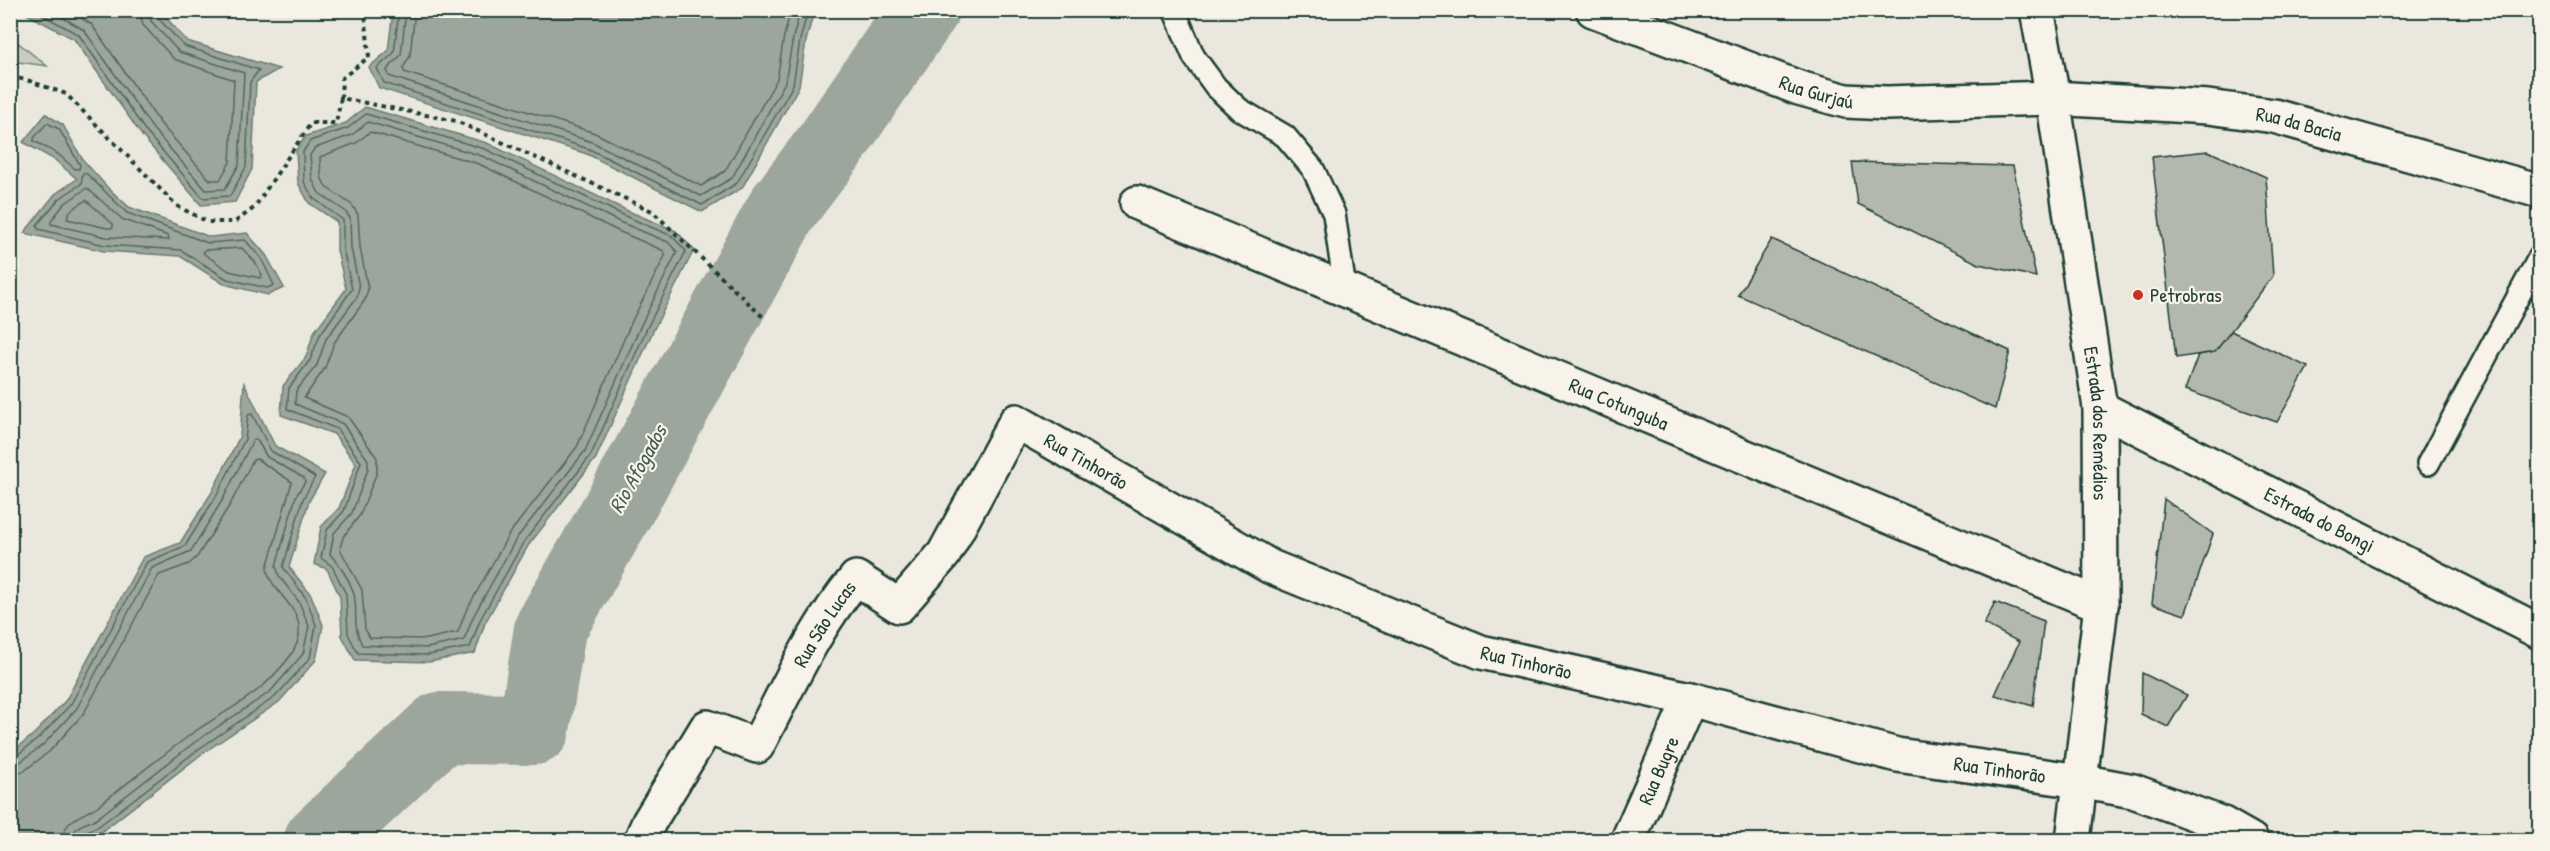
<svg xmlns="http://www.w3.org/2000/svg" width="2550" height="851" viewBox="0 0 2550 851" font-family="'Patrick Hand',sans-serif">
	<rect width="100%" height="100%" fill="#eae8dd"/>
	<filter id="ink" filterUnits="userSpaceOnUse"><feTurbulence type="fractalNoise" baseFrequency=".0167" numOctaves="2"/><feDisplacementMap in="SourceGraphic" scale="12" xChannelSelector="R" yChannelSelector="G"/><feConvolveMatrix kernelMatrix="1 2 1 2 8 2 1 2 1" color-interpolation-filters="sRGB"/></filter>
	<g filter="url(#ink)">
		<path fill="#c8ccc1" stroke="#74847a" stroke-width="1.5" d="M10,37H11L47,66L11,61Z"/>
		<path fill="#9ca69c" stroke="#6a7c72" stroke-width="1.5" d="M21,11H160L187,41L279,69L256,82L252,169L235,202L201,205L143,137L74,39Z
			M393,11V10L814,11L806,41L799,86L742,188L702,212L587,154L379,88L369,67L388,51Z
			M365,107L487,143L628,211L676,231L694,250L653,331L596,458L528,546L485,623L475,653L429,662L355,660L342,636L340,597L327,569L314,564L321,527L339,508L356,464L334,434L281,415L283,386L306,357L314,332L346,289L337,250V222L309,203L298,183L296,150L306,136L346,123Z
			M46,114L63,125L83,160L108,188L129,207L210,237L247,233L266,255L284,288L268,295L224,284L180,256L104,251L24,233L55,194L77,179L55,160L23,142Z
			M244,383L275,446L325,474L309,501L289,567L311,595L323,625L316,660L279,702L203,753L101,832L79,840H11V753L35,733L66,700L143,557L180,543L212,492L240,436Z"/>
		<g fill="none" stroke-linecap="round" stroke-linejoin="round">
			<path stroke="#51675e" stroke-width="1.5" d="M34,10L79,35L147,133L203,198L230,196L246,167L250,82L259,70L184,46L157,17L156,10
				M50,10L84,30L153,129L206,190L225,189L239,165L244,73L179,52L151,21L148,10
				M69,10L92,25L160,123L210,180H220L230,162L234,80L174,59L143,25L139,10
				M399,10L394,53L377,68L384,83L589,149L702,205L737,183L793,85L800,40L808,10
				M406,10L401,55L387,70L389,76L592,142L701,196L732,178L785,82L793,38L800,10
				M415,10L410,56L403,68L404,72L595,133L701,186L725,171L777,79L784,36L791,10
				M366,114L485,149L625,216L672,236L686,251L647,328L591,455L523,543L480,620L470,647L428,655L358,653L348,634L346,594L332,566L321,558L327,530L344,511L361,462L337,429L287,409L289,388L310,360L320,335L352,289L343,249V220L313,198L304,182L303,152L310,141L348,128Z
				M368,122L482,156L622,223L668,242L677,252L641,325L585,451L516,539L473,617L464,640L427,648L362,645C352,625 358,614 354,594C350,580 339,564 330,554L334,533L352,513L368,469V460L343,424L295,404L296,391L317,365L326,339L357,297L359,287L351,248L350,218L345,211L319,193L312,179L310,155L315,148L352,135Z
				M47,123L59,129L80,165L79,169H75L58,154L34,141V138Z
				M370,132L479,164L618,231L662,250L666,254L632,321L577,447L509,534L465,613L458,632L427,639L370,638L365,629L362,590L340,549L343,537L360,515L377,472V458L348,417L304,398L325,368L334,343L365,300L368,289L360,247L358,215L352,205L326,187L321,177L320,157L356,143Z
				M83,173L87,174L127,213L208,243L245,240L261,258L274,285L267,288L227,279L181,250L105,245L38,229L37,225L59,199L81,184Z
				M87,188L122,219L168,236L169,240L106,237L51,224V221L64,204Z
				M86,200L113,224V228H107L67,219L70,211Z
				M242,248L255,262L262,275L260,278L229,271L203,253L205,250Z
				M10,757L16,756L39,738L71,704L147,562L185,546L217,495L245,439L248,415L252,414L271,451L315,477L303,499L283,567L306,598L316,625L310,658L275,697L200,748L99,826L82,833L79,840
				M10,765L19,763L44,744L77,708L152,568L191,551L223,499L253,440H257L267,457L304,478L305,482L296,496L276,566L279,576L299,602L309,626L303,654L270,692L195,742L95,820C83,824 73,826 72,840
				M10,774L24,771L50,751L84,713L159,575L189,564L197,557L231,503L253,460L257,459L292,482L267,568C270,591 297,603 299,627C302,649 279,670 265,684C243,704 213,718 190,735C159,758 129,782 99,805C84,816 63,818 63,840"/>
			<path stroke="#9ca69c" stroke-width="72" d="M320,840L440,728L534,729L550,629L620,506L783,208L830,146L923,10"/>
		</g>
		<path fill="#b2b8ae" stroke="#1f3d34" stroke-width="1.5" d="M2118,10H2219L2119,15Z
			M2208,151L2266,177L2273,276L2215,352L2176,358L2152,157Z
			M1852,162L2013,166L2036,277L1979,264L1858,204Z
			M1772,239L2010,351L1995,409L1738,295Z
			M2231,331L2308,367L2277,422L2185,390L2198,355L2215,352Z
			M2164,499L2213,534L2185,615L2152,604Z
			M1995,602L2044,621L2033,706L1995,695L2019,642L1984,624Z
			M2142,673L2187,695L2168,727L2141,714Z"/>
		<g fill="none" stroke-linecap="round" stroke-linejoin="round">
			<g stroke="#1f3d34" stroke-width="26">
				<path id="lane" d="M1174,10L1194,57L1216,87L1239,109L1285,136L1313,169L1334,214L1345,289
					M2428,464L2540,256"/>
			</g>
			<g stroke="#1f3d34" stroke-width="38">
				<g id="street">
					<path id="s1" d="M1593,10L1799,88L1846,101L1887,103L2053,98L2208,107L2274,116L2540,191"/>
					<path id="s2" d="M1137,203L2101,605"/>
					<path id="s3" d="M641,840L649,822L707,727L757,746C787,689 814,628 856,578L899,606L944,554L1016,421L1271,567L1481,652L1690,699L1897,755L2080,781L2133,791L2223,824L2251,840"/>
					<path id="s4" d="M1628,840L1690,699"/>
				</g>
			</g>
			<g stroke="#1f3d34" stroke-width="38">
				<g id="secondary">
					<path id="s5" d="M2100,408L2540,632"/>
				</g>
			</g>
			<g stroke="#1f3d34" stroke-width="38">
				<g id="primary">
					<path id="s6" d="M2037,10L2053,98L2100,408L2101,605L2073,840"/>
				</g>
			</g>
			<path stroke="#1f3d34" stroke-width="4" stroke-dasharray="4.5 4.5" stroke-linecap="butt" d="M10,77L27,80L66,94L177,206L208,222H235L254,208L311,123H336L341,98L456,121L652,211L763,317
				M341,98L342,78L369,57L365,10"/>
			<use href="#lane" stroke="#f7f3e8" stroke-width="21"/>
			<use href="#street" stroke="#f7f3e8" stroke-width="33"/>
			<use href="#secondary" stroke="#f7f3e8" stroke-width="33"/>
			<use href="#primary" stroke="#f7f3e8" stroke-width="33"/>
		</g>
	</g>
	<circle fill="#c8321e" stroke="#f7f3e8" stroke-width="2" cx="2138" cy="295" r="6"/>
	<g text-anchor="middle" stroke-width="4.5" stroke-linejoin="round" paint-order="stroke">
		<g font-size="20" fill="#1f3d34" stroke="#f7f3e8">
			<text dy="7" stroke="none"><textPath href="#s1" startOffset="238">Rua Gurjaú</textPath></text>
			<text dy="7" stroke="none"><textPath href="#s1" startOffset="724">Rua da Bacia</textPath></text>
			<text dy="7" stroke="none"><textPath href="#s2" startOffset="522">Rua Cotunguba</textPath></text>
			<text dy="7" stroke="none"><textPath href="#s6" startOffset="418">Estrada dos Remédios</textPath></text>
			<text dy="7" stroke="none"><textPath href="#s3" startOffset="732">Rua Tinhorão</textPath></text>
			<text dy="7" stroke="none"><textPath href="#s5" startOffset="246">Estrada do Bongi</textPath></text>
			<text dy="7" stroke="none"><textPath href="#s3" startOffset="324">Rua São Lucas</textPath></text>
			<text dy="7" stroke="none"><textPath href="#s3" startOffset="1218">Rua Tinhorão</textPath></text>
			<text dy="7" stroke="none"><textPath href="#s4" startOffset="76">Rua Bugre</textPath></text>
			<text dy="7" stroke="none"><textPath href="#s3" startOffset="1704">Rua Tinhorão</textPath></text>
		</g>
		<g font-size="20" fill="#1f3d34" stroke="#f7f3e8" text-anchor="start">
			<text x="2150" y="302">Petrobras</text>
		</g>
		<g font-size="21" font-style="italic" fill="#445c53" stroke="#f7f3e8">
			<text transform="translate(638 469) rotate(-61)" y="7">Rio Afogados</text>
		</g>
	</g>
	<rect width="2550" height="851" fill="none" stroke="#f7f3e8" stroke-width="36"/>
	<rect x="18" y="18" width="2514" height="815" fill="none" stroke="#1f3d34" stroke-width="2" filter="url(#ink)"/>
</svg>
